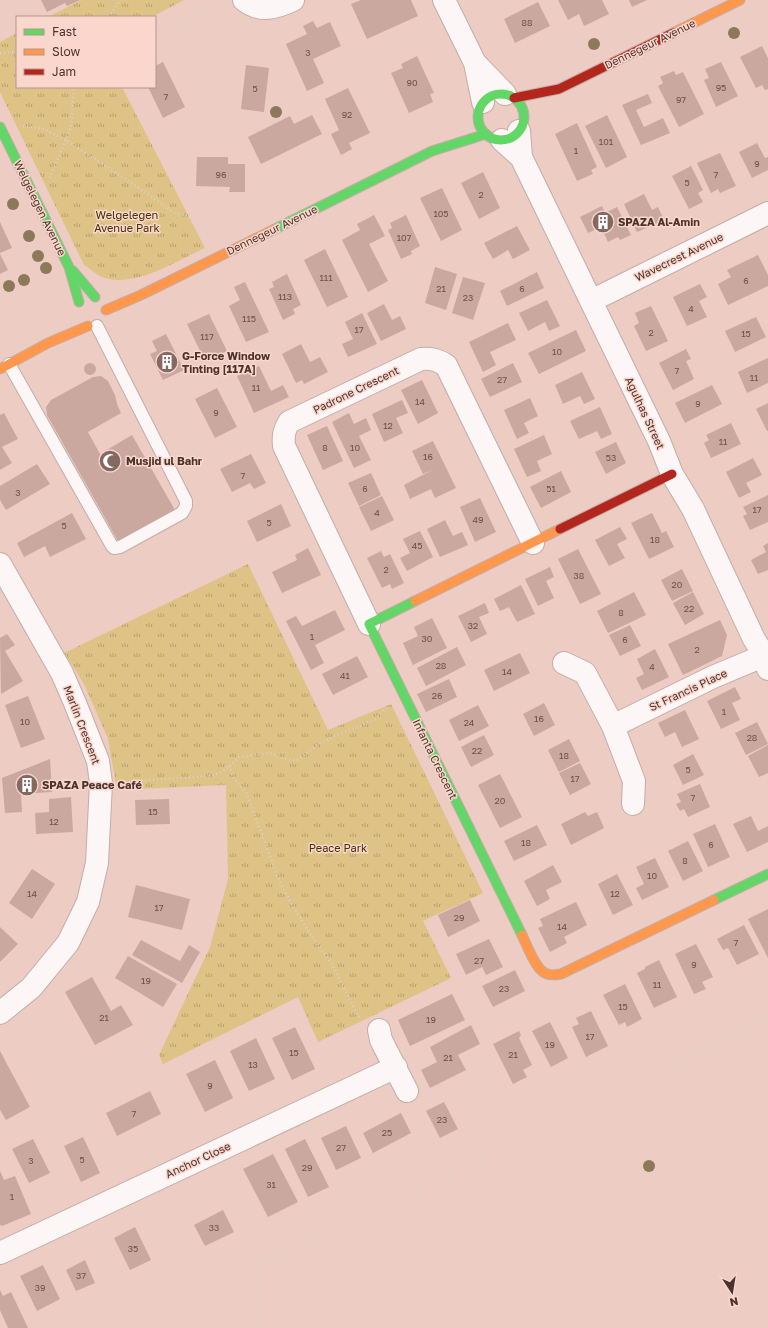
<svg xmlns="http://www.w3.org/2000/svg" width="768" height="1328" viewBox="0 0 768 1328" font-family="'Golos Text',sans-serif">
	<defs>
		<pattern id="grass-tufts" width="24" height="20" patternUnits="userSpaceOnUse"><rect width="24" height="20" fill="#dfc386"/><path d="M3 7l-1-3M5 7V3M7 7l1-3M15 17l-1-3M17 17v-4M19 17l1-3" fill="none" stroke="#b79f6e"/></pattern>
	</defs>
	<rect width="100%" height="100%" fill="#ecccc3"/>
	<path fill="url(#grass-tufts)" d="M81,0H184L152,17H48Z
		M17,33V87H122L205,248C176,261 134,289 102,277C96,275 90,268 84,265L0,92V42Z
		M248,564L328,730L391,704L483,893L423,921L451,978L318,1042L298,997L163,1064L159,1055L210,947L228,879L226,785L117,790L108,739L85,686L73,666L64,653Z"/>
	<path fill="#caa89f" d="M41,0H80L67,6L65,3L47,12Z
		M361,0H411L418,16L367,39L351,4Z
		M558,0H602L609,14L584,26L579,14L568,20Z
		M629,0H647L632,7Z
		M538,2L550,26L515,43L504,19Z
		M313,21L317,28L330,22L341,46L313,59L324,83L307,91L286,44L307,34L303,26Z
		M762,46L768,58V89L765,90L762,85L756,88L740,57Z
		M417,56L434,93L430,94L433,102L409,113L391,73L403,68L401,64Z
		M163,62L185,107L163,118L148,87H155V66Z
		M721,62L738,96L716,107L704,80L709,78L705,69Z
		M246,65L269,68L264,112L241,109Z
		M674,71L676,75L683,72L704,114L679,127L658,86L663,83L660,77Z
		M348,88L370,133L349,143L352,149L341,155L331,134L339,130L325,99Z
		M648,94L652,103L636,110L644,127L663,118L670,133L641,145L622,105Z
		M312,115L322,134L261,164L248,137L290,116L294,124Z
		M607,115L627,157L606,168L585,126Z
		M577,123L597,167L591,170L593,174L577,181L555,134Z
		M757,143L765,158L768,157V170L752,178L739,152Z
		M720,153L736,186L720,193L718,189L711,193L697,163Z
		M197,157H228V164H245V192H229L230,187L196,186Z
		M691,166L703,190L698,193L703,202L689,209L672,176Z
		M483,172L500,208L479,219L461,183Z
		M442,188L462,230L441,241L420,198Z
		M644,194L652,210L658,207L664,220L637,232L624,204Z
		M602,206L605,213L617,207L631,235L620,240L618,237L608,242L601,227L588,233L580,217Z
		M374,215L385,236L369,244L388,281L368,292L342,240L360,230L357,224Z
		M406,215L420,246L411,251L412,254L401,259L388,230L392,228L390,223Z
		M0,222L12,248L0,253Z
		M517,226L530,250L513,259L508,250L493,259L484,243Z
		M325,249L348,297L327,307L304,260Z
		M0,254L8,270L0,274Z
		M758,255L768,275V286L728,305L718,284L731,277L727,270Z
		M435,267L457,274L446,310L425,303Z
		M537,272L544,288L507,306L500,291Z
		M287,274L301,305L293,309L295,314L283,320L269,289L274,287L272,282Z
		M463,277L485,283L473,320L452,313Z
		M245,282L269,332L246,342L229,306L240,300L234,287Z
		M700,284L707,297L699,301L707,317L687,326L673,297Z
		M547,300L560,326L549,331L545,322L528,331L519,313Z
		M384,304L392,320L400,316L406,329L381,341L367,313Z
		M651,306L668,341L646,351L634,326L639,323L635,313Z
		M362,313L377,344L348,357L342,344L353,339L345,322Z
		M209,314L227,351L205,361L187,324Z
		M756,317L766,337L735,352L725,331Z
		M508,323L516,340L490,352L496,365L483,372L469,342Z
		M576,330L586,351L539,374L528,353Z
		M166,334L184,370L163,380L150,354L157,351L152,341Z
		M301,344L310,362L320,357L328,372L304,384L302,380L296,383L282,354Z
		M686,349L691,359L686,361L694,379L673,390L659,363Z
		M768,358V383L747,393L738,372Z
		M84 369a6 6 0 1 1 12 0a6 6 0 1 1-12 0Z
		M513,363L522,382L490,397L481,379Z
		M259,366L271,391L283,385L289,397L254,413L237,376Z
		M582,372L595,399L584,404L580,396L563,404L555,385Z
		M101,376L108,381L115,395L117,404L121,413L88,432L100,454L132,435L175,510L118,541L47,415L46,407L51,400L93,377Z
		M422,380L438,413L418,424L401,390Z
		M712,385L722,404L685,423L675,403Z
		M217,388L237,427L215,438L195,399Z
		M530,398L538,416L524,423L529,433L517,439L504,410Z
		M402,400L408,413L396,418L403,433L384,442L372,414Z
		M768,403V431H767L756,409Z
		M600,407L612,434L601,439L597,431L579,439L570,421Z
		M4,413L18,439L2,447L12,463L0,470V415Z
		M349,413L354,424L366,418L371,430L359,436L371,460L354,468L332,422Z
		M731,423L741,444L711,458L704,443L709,440L706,435Z
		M327,426L343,461L323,470L307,435Z
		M544,435L552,454L537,461L541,471L527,477L514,449Z
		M433,441L456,488L435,498L431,489L410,499L404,485L434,469L423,474L412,451Z
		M616,442L626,463L606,474L595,452Z
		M251,454L266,483L254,489L250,483L232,492L220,469Z
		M753,458L762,475L746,483L751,492L739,498L726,472Z
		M37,464L50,484L6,510L0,500V486Z
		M561,471L571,492L541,508L530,487Z
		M371,473L381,495L359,506L348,483Z
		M768,495V522L750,530L743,516L747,514L743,507Z
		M382,496L394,520L371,531L359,507Z
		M480,498L496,532L475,542L460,507Z
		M281,504L291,526L257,542L247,521Z
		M72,513L86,539L50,557L45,546L24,557L17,543Z
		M652,513L662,533L666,531L674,547L649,559L631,523Z
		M445,520L453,536L462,532L468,545L440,557L427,529Z
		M620,527L627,539L617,544L625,558L609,566L595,540Z
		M420,531L433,557L407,571L400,558L410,553L403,539Z
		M768,543V570L758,574L751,560L766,552L763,546Z
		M308,548L321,575L282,593L272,572L297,560L295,555Z
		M578,549L601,594L580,604L558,559Z
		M381,551L384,557L390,554L404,583L392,589L390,584L382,588L367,558Z
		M550,567L554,577L546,581L554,598L538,606L525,579Z
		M682,569L693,591L672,601L661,580Z
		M521,585L535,614L517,622L509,607L500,611L494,599Z
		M634,592L646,615L608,633L597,611Z
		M693,592L704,614L685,625L673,603Z
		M485,603L489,613L479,617L487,634L471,642L458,616Z
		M335,610L345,630L315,645L324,663L311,670L286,621L296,616L302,626Z
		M432,618L447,648L413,665L403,643L418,636L414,627Z
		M720,620L727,635L722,656L683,675L668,644Z
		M630,625L641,646L620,656L609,635Z
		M7,634L15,645L5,651L23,681L1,694L0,638Z
		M457,647L466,665L426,686L417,668Z
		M655,649L669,677L642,690L636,678L644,674L637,659Z
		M520,653L530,673L494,691L484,670Z
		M357,656L368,677L333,695L322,674Z
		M449,679L457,697L426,712L417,694Z
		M735,687L741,699L732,703L740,720L721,729L707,701Z
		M28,696L45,739L21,748L5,705Z
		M544,703L555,725L534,736L523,714Z
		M478,705L489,726L459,741L449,720Z
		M685,710L699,739L682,747L675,732L665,737L658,723Z
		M757,722L768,744L746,755L735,733Z
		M484,735L494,755L471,767L461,747Z
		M569,739L580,761L559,772L548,750Z
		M768,745V773L759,777L748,756Z
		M693,754L704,775L683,785L673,765Z
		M50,759L52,792L21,794L22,812L5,813L2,778Z
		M580,763L591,784L570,795L559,773Z
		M500,774L522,817L500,828L478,785Z
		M700,784L710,807L688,817L684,809L680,811L676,804L681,802L677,794Z
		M71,797L73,832L36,834L35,813L49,812V799Z
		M169,799L170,824L136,825L135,800Z
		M585,812L588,816L597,812L604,828L571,845L561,824Z
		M751,816L758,831L768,826V842L747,852L733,824Z
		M715,824L730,857L708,867L693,834Z
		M537,825L547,845L514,861L504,841Z
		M688,841L703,871L683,881L668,851Z
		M655,858L669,887L642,900L636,888L644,884L636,867Z
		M553,865L562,882L546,890L550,899L537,906L524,881Z
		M32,869L55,884L32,919L9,903Z
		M617,874L633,905L613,915L598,884Z
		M136,885L190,899L182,930L128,917Z
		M470,900L480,921L448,937L438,915Z
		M576,902L587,925L564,937L567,943L550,952L538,928L543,926L540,919Z
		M768,909V958L748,919Z
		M744,925L759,954L737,965L728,948L723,950L717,939Z
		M0,927L18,944L0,962Z
		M489,939L503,967L486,975L482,967L466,975L456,954Z
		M141,940L180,961L189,945L200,952L182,983L132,955Z
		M696,944L713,977L702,982L706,989L694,994L675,954Z
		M128,956L177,984L163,1007L115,978Z
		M659,960L677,997L654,1008L637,973L645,969V967Z
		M515,970L525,991L493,1007L482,986Z
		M92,977L111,1011L121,1005L133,1025L95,1045L65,992Z
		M625,984L642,1019L627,1027L625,1022L619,1025L603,995Z
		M452,994L465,1020L410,1046L398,1020Z
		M591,1011L608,1046L586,1057L572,1027L579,1024L576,1018Z
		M550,1022L568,1058L551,1067L532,1031Z
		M471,1025L480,1044L458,1055L466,1070L430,1088L421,1070L437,1062L430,1047Z
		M295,1027L315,1069L292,1080L272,1038Z
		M519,1031L521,1035L519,1038L532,1065L523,1070L527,1077L513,1084L493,1044Z
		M256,1038L275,1079L249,1091L230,1051Z
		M0,1051L30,1107L6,1120L0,1110Z
		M215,1060L233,1098L205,1112L186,1074Z
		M150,1091L161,1114L117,1136L106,1113Z
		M444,1102L458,1129L440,1138L426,1111Z
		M401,1113L411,1133L373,1153L363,1133Z
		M346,1126L361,1158L336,1170L321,1138Z
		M83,1137L100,1173L81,1182L64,1146Z
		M33,1139L50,1173L29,1183L12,1149Z
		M305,1139L329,1187L308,1197L285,1149Z
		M273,1154L298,1202L268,1217L243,1169Z
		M0,1171L4,1180L15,1176L31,1214L2,1226L0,1225Z
		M223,1210L234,1232L205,1246L194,1225Z
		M135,1227L151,1260L130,1270L114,1238Z
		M85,1260L95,1283L76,1291L66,1270Z
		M43,1265L60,1299L37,1311L20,1276Z
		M0,1290L3,1296L11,1292L28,1328H8L0,1310Z"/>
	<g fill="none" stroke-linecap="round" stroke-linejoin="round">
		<g stroke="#c5aca5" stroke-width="14">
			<path id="lane" d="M9,364L112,546L114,548L120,547L182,513L186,506V501L97,326"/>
		</g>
		<g stroke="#c5aca5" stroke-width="24">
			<path id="street" d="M244,0C260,13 276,8 293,0
				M444,0L475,63L483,102
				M475,63L505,94
				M519,131L521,157L659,441L672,474L693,509L754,639L764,655L768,669
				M502,140L521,157
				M591,301L768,213
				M0,564L62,673L75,703L98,761L101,783L97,863L88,902L68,943L31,988L0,1013
				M369,624L284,446C283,436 284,430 289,422L421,359C432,358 437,360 446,365L533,543
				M564,663L585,673L613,726L634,781L633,804
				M613,726L713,677L768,654
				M379,1030L381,1040L407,1091
				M0,1253L396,1067"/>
		</g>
		<g stroke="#c5aca5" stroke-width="11">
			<path id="fast" d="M478 117a23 23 0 1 1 46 0a23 23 0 1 1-46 0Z
				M0,127L69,267L79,302
				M275,229L432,151L486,134
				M73,271L95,297
				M415,601L369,624L522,935
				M714,900L768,874"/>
		</g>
		<g stroke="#c5aca5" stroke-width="11">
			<path id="slow" d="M673,33L740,0
				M106,310L141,295L275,229
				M0,369L48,343L88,326
				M415,601L560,529
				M522,935C527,945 535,968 545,973C550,976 556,975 561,974L714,900"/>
		</g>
		<g stroke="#c5aca5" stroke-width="11">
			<path id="jam" d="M514,98L559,89L673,33
				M560,529L672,474"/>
		</g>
		<path stroke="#dad0cd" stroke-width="2.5" stroke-dasharray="1 3" stroke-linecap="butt" d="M109,17L120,0
			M155,32L223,2
			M0,53L17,52
			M23,126L44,129L66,140L145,192L173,212L186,216L205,230L220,231
			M50,178L71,127L74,87
			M229,766L235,780L246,792L279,880L291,903L311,935L332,964L358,1016L362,1018
			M121,782L211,776L222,772L240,757L270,753L287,760H297L319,744L339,734L358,727L375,719L387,707
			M257,1328L259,1263L768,1016"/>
		<use href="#lane" stroke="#fcf7f6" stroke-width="12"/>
		<use href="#street" stroke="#fcf7f6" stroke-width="22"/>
		<use href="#fast" stroke="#63d668" stroke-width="9"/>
		<use href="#slow" stroke="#ff974d" stroke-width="9"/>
		<use href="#jam" stroke="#b3261e" stroke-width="9"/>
	</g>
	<g fill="#8d7859">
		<circle cx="734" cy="33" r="6"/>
		<circle cx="594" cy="44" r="6"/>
		<circle cx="276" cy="112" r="6"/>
		<circle cx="13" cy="204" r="6"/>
		<circle cx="29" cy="236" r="6"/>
		<circle cx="38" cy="256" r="6"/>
		<circle cx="46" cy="268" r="6"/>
		<circle cx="24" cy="280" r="6"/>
		<circle cx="9" cy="286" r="6"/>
		<circle cx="649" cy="1166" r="6"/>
	</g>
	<defs>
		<g id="building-disc" transform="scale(1.15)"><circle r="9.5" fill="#836962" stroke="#fad6cc"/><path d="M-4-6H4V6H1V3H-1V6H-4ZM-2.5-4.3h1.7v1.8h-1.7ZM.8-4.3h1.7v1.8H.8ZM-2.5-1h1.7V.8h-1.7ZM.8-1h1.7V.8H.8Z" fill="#fff"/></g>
		<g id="mosque-disc" transform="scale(1.15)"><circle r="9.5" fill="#836962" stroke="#fad6cc"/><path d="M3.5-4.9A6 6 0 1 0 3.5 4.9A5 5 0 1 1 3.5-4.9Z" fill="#fff"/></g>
	</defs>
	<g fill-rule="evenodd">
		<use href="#building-disc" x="603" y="222"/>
		<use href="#building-disc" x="167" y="362"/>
		<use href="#mosque-disc" x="110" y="461"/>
		<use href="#building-disc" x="27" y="785"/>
	</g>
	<g text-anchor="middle" stroke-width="3" stroke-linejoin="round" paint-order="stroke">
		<g font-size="9" fill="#6b504a">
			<text x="527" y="26">88</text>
			<text x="308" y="56">3</text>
			<text x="412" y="86">90</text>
			<text x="721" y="91">95</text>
			<text x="255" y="92">5</text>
			<text x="166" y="100">7</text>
			<text x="681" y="103">97</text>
			<text x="347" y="118">92</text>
			<text x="606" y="145">101</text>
			<text x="576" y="154">1</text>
			<text x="757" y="167">9</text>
			<text x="221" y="178">96</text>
			<text x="716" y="178">7</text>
			<text x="687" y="186">5</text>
			<text x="481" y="198">2</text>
			<text x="441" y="217">105</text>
			<text x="404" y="241">107</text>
			<text x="326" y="281">111</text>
			<text x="746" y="284">6</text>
			<text x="441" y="292">21</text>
			<text x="522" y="292">6</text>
			<text x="285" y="300">113</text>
			<text x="468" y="301">23</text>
			<text x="691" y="312">4</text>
			<text x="249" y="322">115</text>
			<text x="359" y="333">17</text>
			<text x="651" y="336">2</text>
			<text x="746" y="337">15</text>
			<text x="207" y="340">117</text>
			<text x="557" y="355">10</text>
			<text x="677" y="374">7</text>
			<text x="754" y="381">11</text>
			<text x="502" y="383">27</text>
			<text x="256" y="391">11</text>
			<text x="420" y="405">14</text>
			<text x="698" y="407">9</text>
			<text x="216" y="416">9</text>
			<text x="388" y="429">12</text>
			<text x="723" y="445">11</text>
			<text x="325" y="451">8</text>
			<text x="355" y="451">10</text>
			<text x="428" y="460">16</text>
			<text x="611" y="461">53</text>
			<text x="243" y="479">7</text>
			<text x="365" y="492">6</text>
			<text x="551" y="492">51</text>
			<text x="18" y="496">3</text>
			<text x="757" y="513">17</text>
			<text x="377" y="516">4</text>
			<text x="478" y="523">49</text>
			<text x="269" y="526">5</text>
			<text x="64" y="529">5</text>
			<text x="655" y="543">18</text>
			<text x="417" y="549">45</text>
			<text x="386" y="573">2</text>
			<text x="579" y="579">38</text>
			<text x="677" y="588">20</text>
			<text x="689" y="612">22</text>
			<text x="621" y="616">8</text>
			<text x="473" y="629">32</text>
			<text x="312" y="640">1</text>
			<text x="427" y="642">30</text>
			<text x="625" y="643">6</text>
			<text x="697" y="653">2</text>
			<text x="441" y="669">28</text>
			<text x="652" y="670">4</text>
			<text x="507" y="675">14</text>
			<text x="345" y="679">41</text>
			<text x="437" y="699">26</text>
			<text x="724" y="715">1</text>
			<text x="539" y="722">16</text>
			<text x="25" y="725">10</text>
			<text x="469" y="726">24</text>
			<text x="752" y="741">28</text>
			<text x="477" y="754">22</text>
			<text x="564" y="759">18</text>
			<text x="688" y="773">5</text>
			<text x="575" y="782">17</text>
			<text x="693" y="801">7</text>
			<text x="500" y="804">20</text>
			<text x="153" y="815">15</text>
			<text x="54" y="825">12</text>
			<text x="526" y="846">18</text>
			<text x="711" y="848">6</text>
			<text x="685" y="864">8</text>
			<text x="652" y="879">10</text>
			<text x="32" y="897">14</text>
			<text x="615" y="897">12</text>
			<text x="159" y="911">17</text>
			<text x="459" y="921">29</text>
			<text x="562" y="930">14</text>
			<text x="736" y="946">7</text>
			<text x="479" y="964">27</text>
			<text x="694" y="968">9</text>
			<text x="146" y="984">19</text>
			<text x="657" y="988">11</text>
			<text x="504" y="992">23</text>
			<text x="623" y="1010">15</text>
			<text x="104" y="1021">21</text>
			<text x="431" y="1023">19</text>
			<text x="590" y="1040">17</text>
			<text x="550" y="1048">19</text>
			<text x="294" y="1056">15</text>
			<text x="513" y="1058">21</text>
			<text x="448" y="1061">21</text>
			<text x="253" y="1068">13</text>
			<text x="210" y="1089">9</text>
			<text x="134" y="1117">7</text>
			<text x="442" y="1123">23</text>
			<text x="387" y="1136">25</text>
			<text x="341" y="1151">27</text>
			<text x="82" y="1163">5</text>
			<text x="31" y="1164">3</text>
			<text x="307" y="1171">29</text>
			<text x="271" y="1188">31</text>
			<text x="12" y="1200">1</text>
			<text x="214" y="1231">33</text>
			<text x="133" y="1252">35</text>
			<text x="81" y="1279">37</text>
			<text x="40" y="1291">39</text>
		</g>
		<g font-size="11" fill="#4b332d" stroke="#fad6cc">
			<text transform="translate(650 44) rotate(-26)" y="4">Dennegeur Avenue</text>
			<text transform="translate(40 208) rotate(64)" y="4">Welgelegen Avenue</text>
			<text transform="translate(272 230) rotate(-26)" y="4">Dennegeur Avenue</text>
			<text transform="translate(679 257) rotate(-26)" y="4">Wavecrest Avenue</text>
			<text transform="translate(356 390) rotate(-26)" y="4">Padrone Crescent</text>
			<text transform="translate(645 413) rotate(65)" y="4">Agulhas Street</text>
			<text transform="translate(688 690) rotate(-25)" y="4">St Francis Place</text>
			<text transform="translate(82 725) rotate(69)" y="4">Marlin Crescent</text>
			<text transform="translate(435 759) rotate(64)" y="4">Infanta Crescent</text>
			<text transform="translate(198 1160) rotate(-25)" y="4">Anchor Close</text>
		</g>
		<g font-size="11" fill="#3f3403" stroke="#fad6cc">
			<text x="127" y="219">Welgelegen<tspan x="127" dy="13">Avenue Park</tspan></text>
			<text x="338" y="852">Peace Park</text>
		</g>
		<g font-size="11" font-weight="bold" fill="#4b332d" stroke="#fad6cc" text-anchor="start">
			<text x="618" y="226">SPAZA Al-Amin</text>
			<text x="182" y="360">G-Force Window<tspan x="182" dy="13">Tinting [117A]</tspan></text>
			<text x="126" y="465">Musjid ul Bahr</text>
			<text x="42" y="789">SPAZA Peace Café</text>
		</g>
	</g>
	<rect x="16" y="16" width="140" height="72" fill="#fad6cc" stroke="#b4958c"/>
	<rect x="24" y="29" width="20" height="6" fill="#63d668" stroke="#b4958c"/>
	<text x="52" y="36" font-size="12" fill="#4b332d">Fast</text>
	<rect x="24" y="49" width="20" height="6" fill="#ff974d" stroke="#b4958c"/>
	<text x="52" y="56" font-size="12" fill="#4b332d">Slow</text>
	<rect x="24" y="69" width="20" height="6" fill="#b3261e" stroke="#b4958c"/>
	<text x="52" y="76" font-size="12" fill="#4b332d">Jam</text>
	<g transform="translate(732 1292) rotate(168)" stroke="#fad6cc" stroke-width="3" paint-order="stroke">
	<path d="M0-3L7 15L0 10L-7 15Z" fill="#4b332d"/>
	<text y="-6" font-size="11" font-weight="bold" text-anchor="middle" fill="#4b332d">N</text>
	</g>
</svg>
